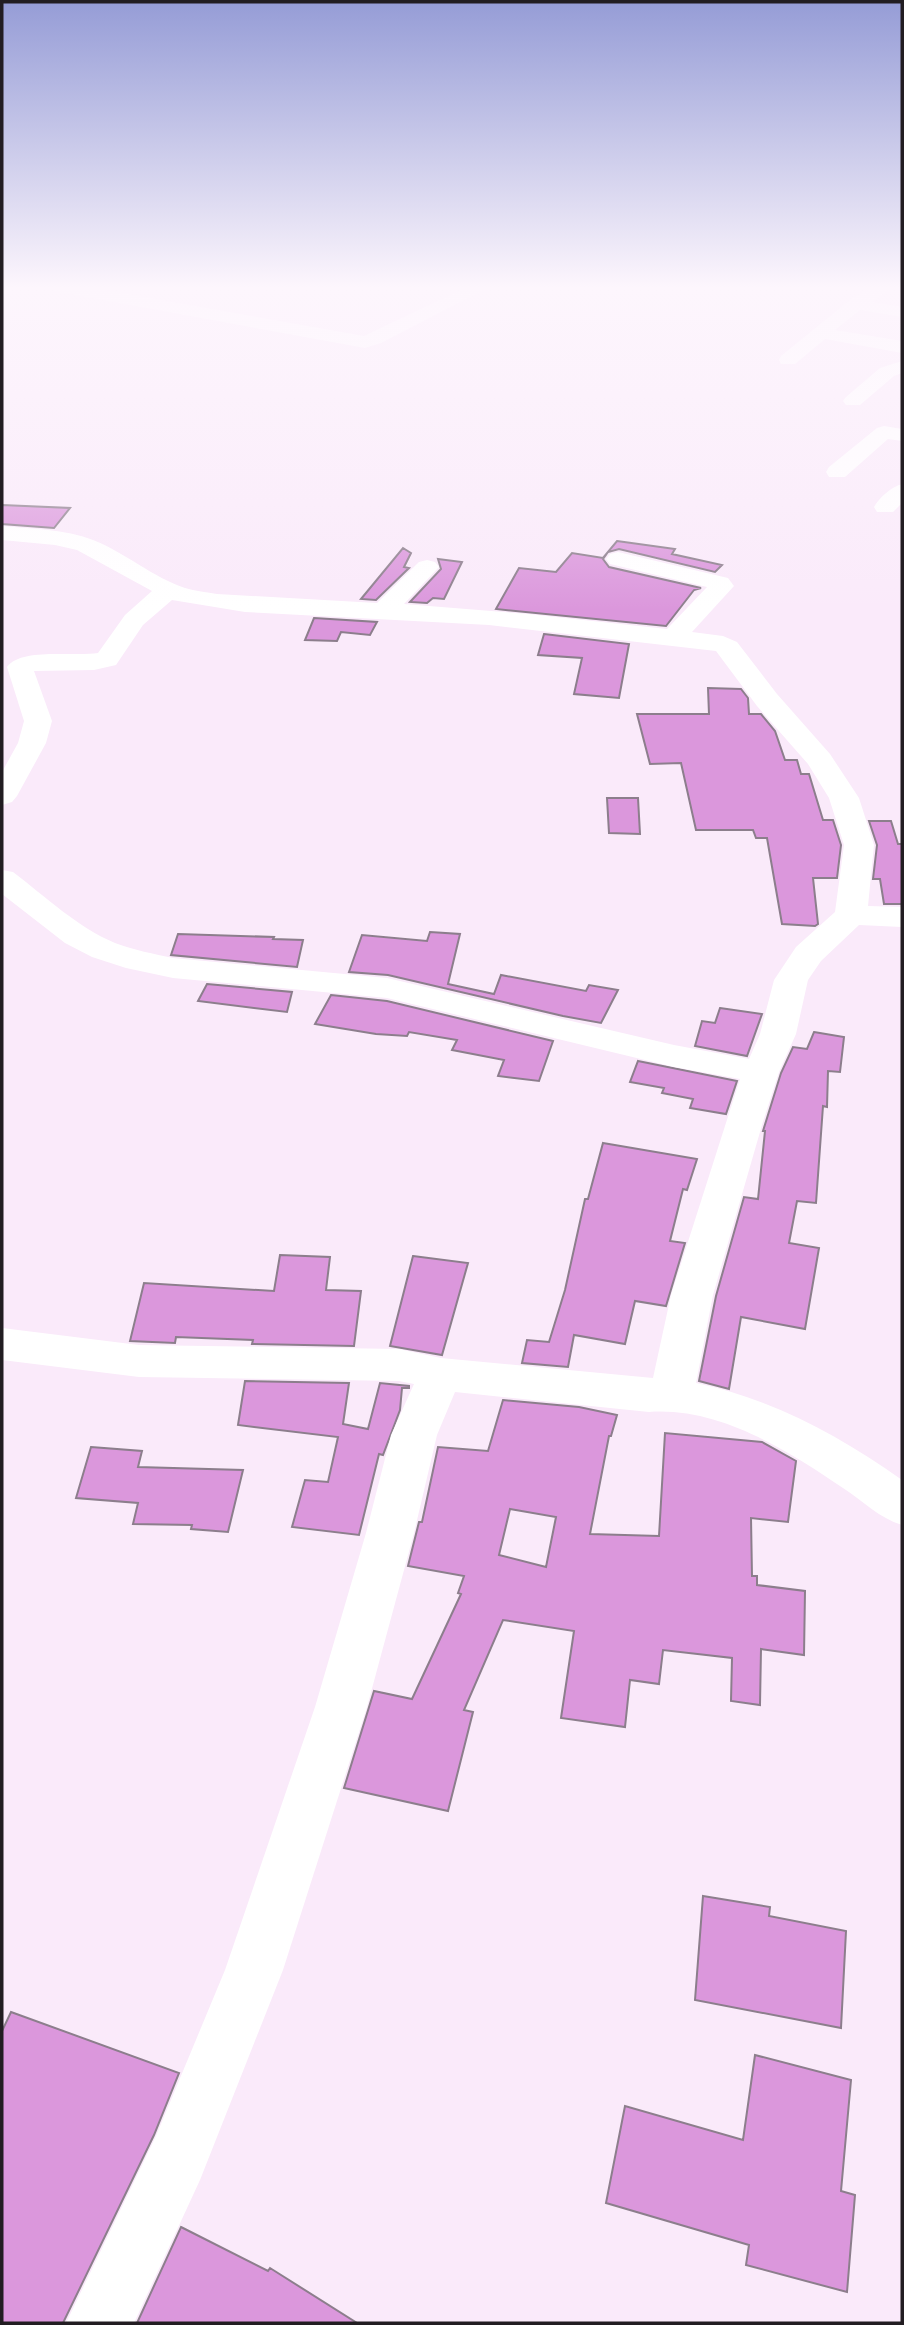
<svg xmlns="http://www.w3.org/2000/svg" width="904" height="2325" viewBox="0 0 904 2325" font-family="Roboto,sans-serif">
	<rect width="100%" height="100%" fill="#faeafa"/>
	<path fill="#db97dc" stroke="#8c7e8c" stroke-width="2" fill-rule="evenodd" d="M2,505L70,508L54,528L2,524Z
		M617,541L675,549L672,554L722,565L715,572L619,549L608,552L603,559L609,567L701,588L694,590L666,626L496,609L519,568L556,572L572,553L603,558Z
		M403,548L411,553L404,567L409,568L376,600L361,599Z
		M438,559L462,562L444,599L433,598L427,603L410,602L441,569Z
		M314,618L377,622L370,635L341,632L337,641L305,640Z
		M544,634L629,644L619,698L574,694L582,658L538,655Z
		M708,688L741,689L748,698L749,714H761L775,731L785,760H797L801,774H809L823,820H833L841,845L837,878H813L818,924L815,926L782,924L767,838H756L753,830H696L681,763L650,764L637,714H709Z
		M607,798H638L640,834L609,833Z
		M869,821H891L898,844H902V904H884L880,879H873L877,845Z
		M430,932L460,934L448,984L494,994L501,975L586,991L589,985L618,990L601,1023L563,1016L388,975L349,972L362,935L427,941Z
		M178,934L274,937L273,939L303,940L297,967L171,955Z
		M207,984L292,992L287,1012L198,1001Z
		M331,995L387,1001L553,1041L539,1081L498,1076L504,1060L452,1050L457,1040L409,1032L407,1036L376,1034L315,1024Z
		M720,1008L762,1014L747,1056L695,1046L702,1021L715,1023Z
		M814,1032L844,1037L840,1072L828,1071L827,1107L823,1106L816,1203L797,1201L789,1243L819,1248L805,1329L741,1317L729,1389L699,1381L716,1296L744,1197L758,1199L765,1131H763L781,1073L793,1047L807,1049Z
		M638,1061L737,1081L726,1114L690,1108L693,1099L662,1093L664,1088L630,1082Z
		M603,1143L697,1159L687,1190L683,1189L670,1241L685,1243L666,1306L635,1301L625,1344L574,1335L568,1367L522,1363L527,1340L549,1342L565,1290L585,1199H588Z
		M280,1255L330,1257L326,1290L361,1291L354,1346L252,1344L253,1340L176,1337L175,1343L130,1341L144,1283L274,1291Z
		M413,1256L468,1263L442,1355L390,1346Z
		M245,1381L349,1383L343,1424L368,1429L380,1383L409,1386V1388H402L400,1410L383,1455L379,1454L359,1535L292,1527L305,1480L328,1482L338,1437L238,1425Z
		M503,1400L579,1407L617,1415L611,1436H609L590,1534L659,1536L665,1433L762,1442L796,1461L788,1522L751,1518L752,1576H757V1585L805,1591L804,1655L761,1649L760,1705L731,1701L732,1658L663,1650L659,1684L630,1680L625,1727L561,1718L574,1631L503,1620L464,1710L473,1712L448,1811L344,1788L374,1691L412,1699L461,1594L458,1593L464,1576L408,1566L419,1522H422L438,1447L488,1451ZM510,1509L556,1517L546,1567L499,1555Z
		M91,1447L142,1451L138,1467L243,1470L228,1532L191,1529L192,1525L133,1524L138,1503L76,1498Z
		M703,1896L770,1907L769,1916L846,1931L841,2028L695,2000Z
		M11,2012L179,2073L154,2135L63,2323H2V2031Z
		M755,2055L851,2080L841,2191L855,2195L847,2292L746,2265L749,2245L606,2203L625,2106L743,2140Z
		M181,2227L268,2271L270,2268L357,2323H137Z"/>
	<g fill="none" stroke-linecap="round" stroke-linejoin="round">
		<path fill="#fff" fill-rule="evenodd" d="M45,286H82L364,336L469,286H491L381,343L365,348L54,291Z
			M873,286H894L872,302L902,307V317L860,310L835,330L902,341V353L825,339L795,364H781L779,360L781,356L850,300Z
			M902,361V373L894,376L860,405H846L843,401L846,397L880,368Z
			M884,426L902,429V441L888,439L845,477H829L826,472L829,467L877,428Z
			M902,484V503L893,512H877L874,507C880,497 891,487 902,484Z
			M2,526C33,529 64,529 93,540C126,553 152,577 185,588C195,591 207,592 217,594L377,603L419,562L427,560L435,562L439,567L404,604L528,614L667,629L707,587L610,564L606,559L610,554L618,552L728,578L734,586L692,632L723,636L737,642L777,694L830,754L859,798L874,845L868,906L902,907V927L859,925L821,961L808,980L796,1034L779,1072L762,1125L713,1295L696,1383C772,1399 840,1436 902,1480V1525C879,1518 863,1501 843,1488C787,1450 719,1407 649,1412L455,1392L437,1435L414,1533L367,1707L283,1970L200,2180L134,2323H66L156,2136L225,1970L315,1707L366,1533L391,1435L414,1384L399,1381L139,1377L2,1360V1328L139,1345L399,1349L441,1358L653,1378L671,1295L740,1079L674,1067L387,998L173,978L126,968L92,957L65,943L2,894V870L13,872C46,897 77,927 115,943C134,950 154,954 173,958L387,978L674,1045L749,1059L760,1034L774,980L796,947L835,912L844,845L829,798L808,764L757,706L716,651L489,625L245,612L172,600L143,625L116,665L94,670L34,671L52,721L46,743L17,796L12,802L2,805V772L18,743L24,721L7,667C21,647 75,657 98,653L125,615L152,591L77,550L55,545L2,540Z"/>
	</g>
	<linearGradient id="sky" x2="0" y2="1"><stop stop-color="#959cd6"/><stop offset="0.47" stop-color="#fdf6fd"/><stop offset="1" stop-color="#fdf6fd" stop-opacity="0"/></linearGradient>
	<rect width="904" height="611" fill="url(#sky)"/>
	<rect width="904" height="2325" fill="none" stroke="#221d22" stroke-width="7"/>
</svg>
